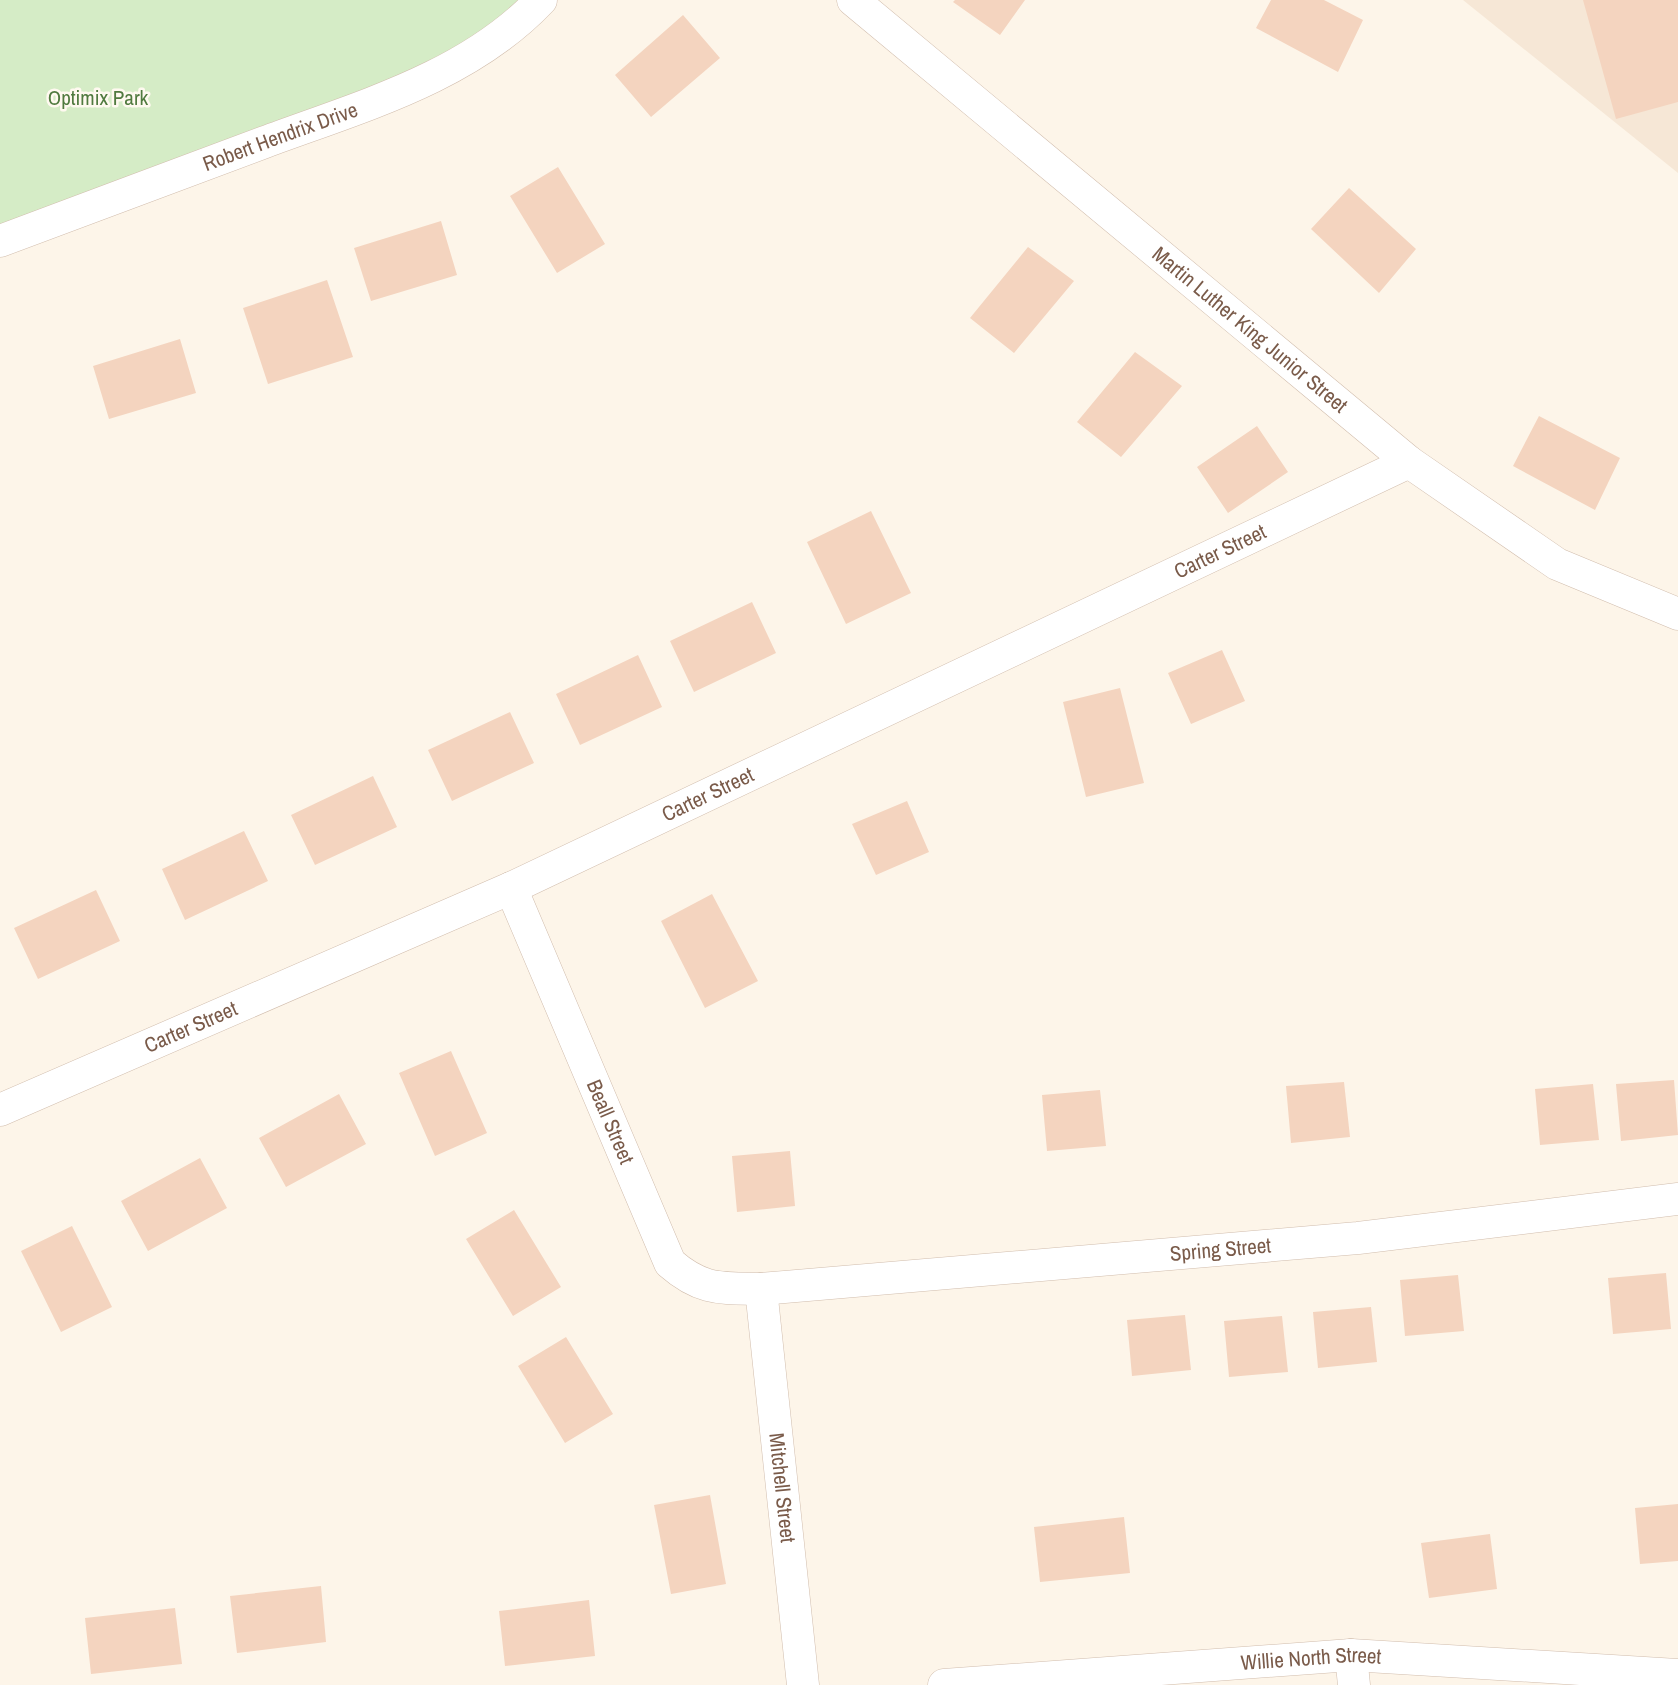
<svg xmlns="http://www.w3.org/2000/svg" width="1678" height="1685" viewBox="0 0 1678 1685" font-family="'Archivo Narrow',sans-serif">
	<rect width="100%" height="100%" fill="#fdf5e9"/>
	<path fill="#f6e7d6" d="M1463,0H1678V173Z"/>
	<path fill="#d5ecc6" d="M0,0H541L457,67L0,241Z"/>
	<path fill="#f4d4bf" d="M955,0H1025L1000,35L953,2Z
		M1271,0H1324L1363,20L1338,72L1256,28Z
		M1583,0H1678V102L1616,119Z
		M683,15L720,58L651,117L615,75Z
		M558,167L605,244L557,273L510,196Z
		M1349,188L1416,249L1379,293L1311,229Z
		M441,221L457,275L371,301L354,248Z
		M1028,247L1074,281L1014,353L970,318Z
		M327,280L353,357L268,384L243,308Z
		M180,339L196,393L109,419L93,366Z
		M1135,352L1182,386L1121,457L1077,422Z
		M1539,416L1620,458L1595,510L1513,466Z
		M1257,426L1288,472L1228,513L1197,467Z
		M871,511L911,593L846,624L807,542Z
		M752,602L776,653L694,692L670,641Z
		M1222,650L1245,701L1191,724L1168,673Z
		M638,655L662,707L580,745L556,694Z
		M1120,688L1144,783L1086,797L1063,702Z
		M510,712L534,763L452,801L428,750Z
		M373,776L397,827L315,865L291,815Z
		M907,801L929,852L876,875L852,824Z
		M244,831L268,881L185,920L162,869Z
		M96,890L120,941L38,979L14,928Z
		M712,894L758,981L705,1008L661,921Z
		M451,1051L487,1133L435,1156L399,1073Z
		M1674,1080L1678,1135L1621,1141L1616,1084Z
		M1344,1082L1350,1137L1291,1143L1286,1086Z
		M1593,1084L1599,1140L1540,1145L1535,1089Z
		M1100,1090L1106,1146L1047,1151L1042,1095Z
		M339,1094L366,1144L286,1187L259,1138Z
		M790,1151L795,1206L737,1212L732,1156Z
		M200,1158L227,1208L148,1251L121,1201Z
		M514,1210L561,1287L513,1316L466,1239Z
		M72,1226L112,1307L61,1332L21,1251Z
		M1666,1273L1671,1329L1613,1334L1608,1278Z
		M1458,1275L1464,1331L1405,1336L1400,1280Z
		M1371,1307L1377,1362L1318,1368L1313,1312Z
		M1185,1315L1191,1370L1132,1376L1127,1320Z
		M1282,1316L1288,1372L1229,1377L1224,1321Z
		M566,1337L613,1414L565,1443L518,1366Z
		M710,1495L726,1584L671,1594L654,1505Z
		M1678,1504V1561L1640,1564L1635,1508Z
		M1124,1517L1130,1573L1040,1582L1034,1527Z
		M1490,1534L1497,1589L1429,1598L1421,1543Z
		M321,1586L326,1642L237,1653L230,1596Z
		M589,1600L595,1656L505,1666L499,1611Z
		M175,1608L182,1664L91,1674L85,1618Z"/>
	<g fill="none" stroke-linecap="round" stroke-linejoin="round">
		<g stroke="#d1bdad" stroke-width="33">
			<g id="minor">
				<path id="s1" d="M853,0L1409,462L1557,564L1678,614"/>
				<path id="s2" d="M0,241C88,208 177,175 265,142C362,106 468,77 541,0"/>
				<path id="s3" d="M511,888L670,1263C702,1291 721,1288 761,1289L1358,1238L1678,1199"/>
				<path id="s4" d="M0,1110L511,888L1409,462"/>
				<path id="s5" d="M761,1289L803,1685"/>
				<path d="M1351,1655L1354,1685"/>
				<path id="s6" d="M944,1685L1351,1655L1678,1675"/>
			</g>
		</g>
		<use href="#minor" stroke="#fff" stroke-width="32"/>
	</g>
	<g text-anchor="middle" stroke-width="5" stroke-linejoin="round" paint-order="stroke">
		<g font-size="21" fill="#507a3f" stroke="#fff9f0">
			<text x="98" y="105">Optimix Park</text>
		</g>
		<g font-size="21" fill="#7a5b4a" stroke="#fff9f0">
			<text dy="7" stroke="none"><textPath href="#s2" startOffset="299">Robert Hendrix Drive</textPath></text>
			<text dy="7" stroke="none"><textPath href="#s1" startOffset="516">Martin Luther King Junior Street</textPath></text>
			<text dy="7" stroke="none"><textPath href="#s4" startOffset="1342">Carter Street</textPath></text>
			<text dy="7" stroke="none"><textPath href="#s4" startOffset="775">Carter Street</textPath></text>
			<text dy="7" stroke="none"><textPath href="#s4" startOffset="208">Carter Street</textPath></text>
			<text dy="7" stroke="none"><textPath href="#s3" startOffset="254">Beall Street</textPath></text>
			<text dy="7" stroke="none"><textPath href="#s3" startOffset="966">Spring Street</textPath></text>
			<text dy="7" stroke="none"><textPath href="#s5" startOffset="200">Mitchell Street</textPath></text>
			<text dy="7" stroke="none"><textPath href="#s6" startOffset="368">Willie North Street</textPath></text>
		</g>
	</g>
</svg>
